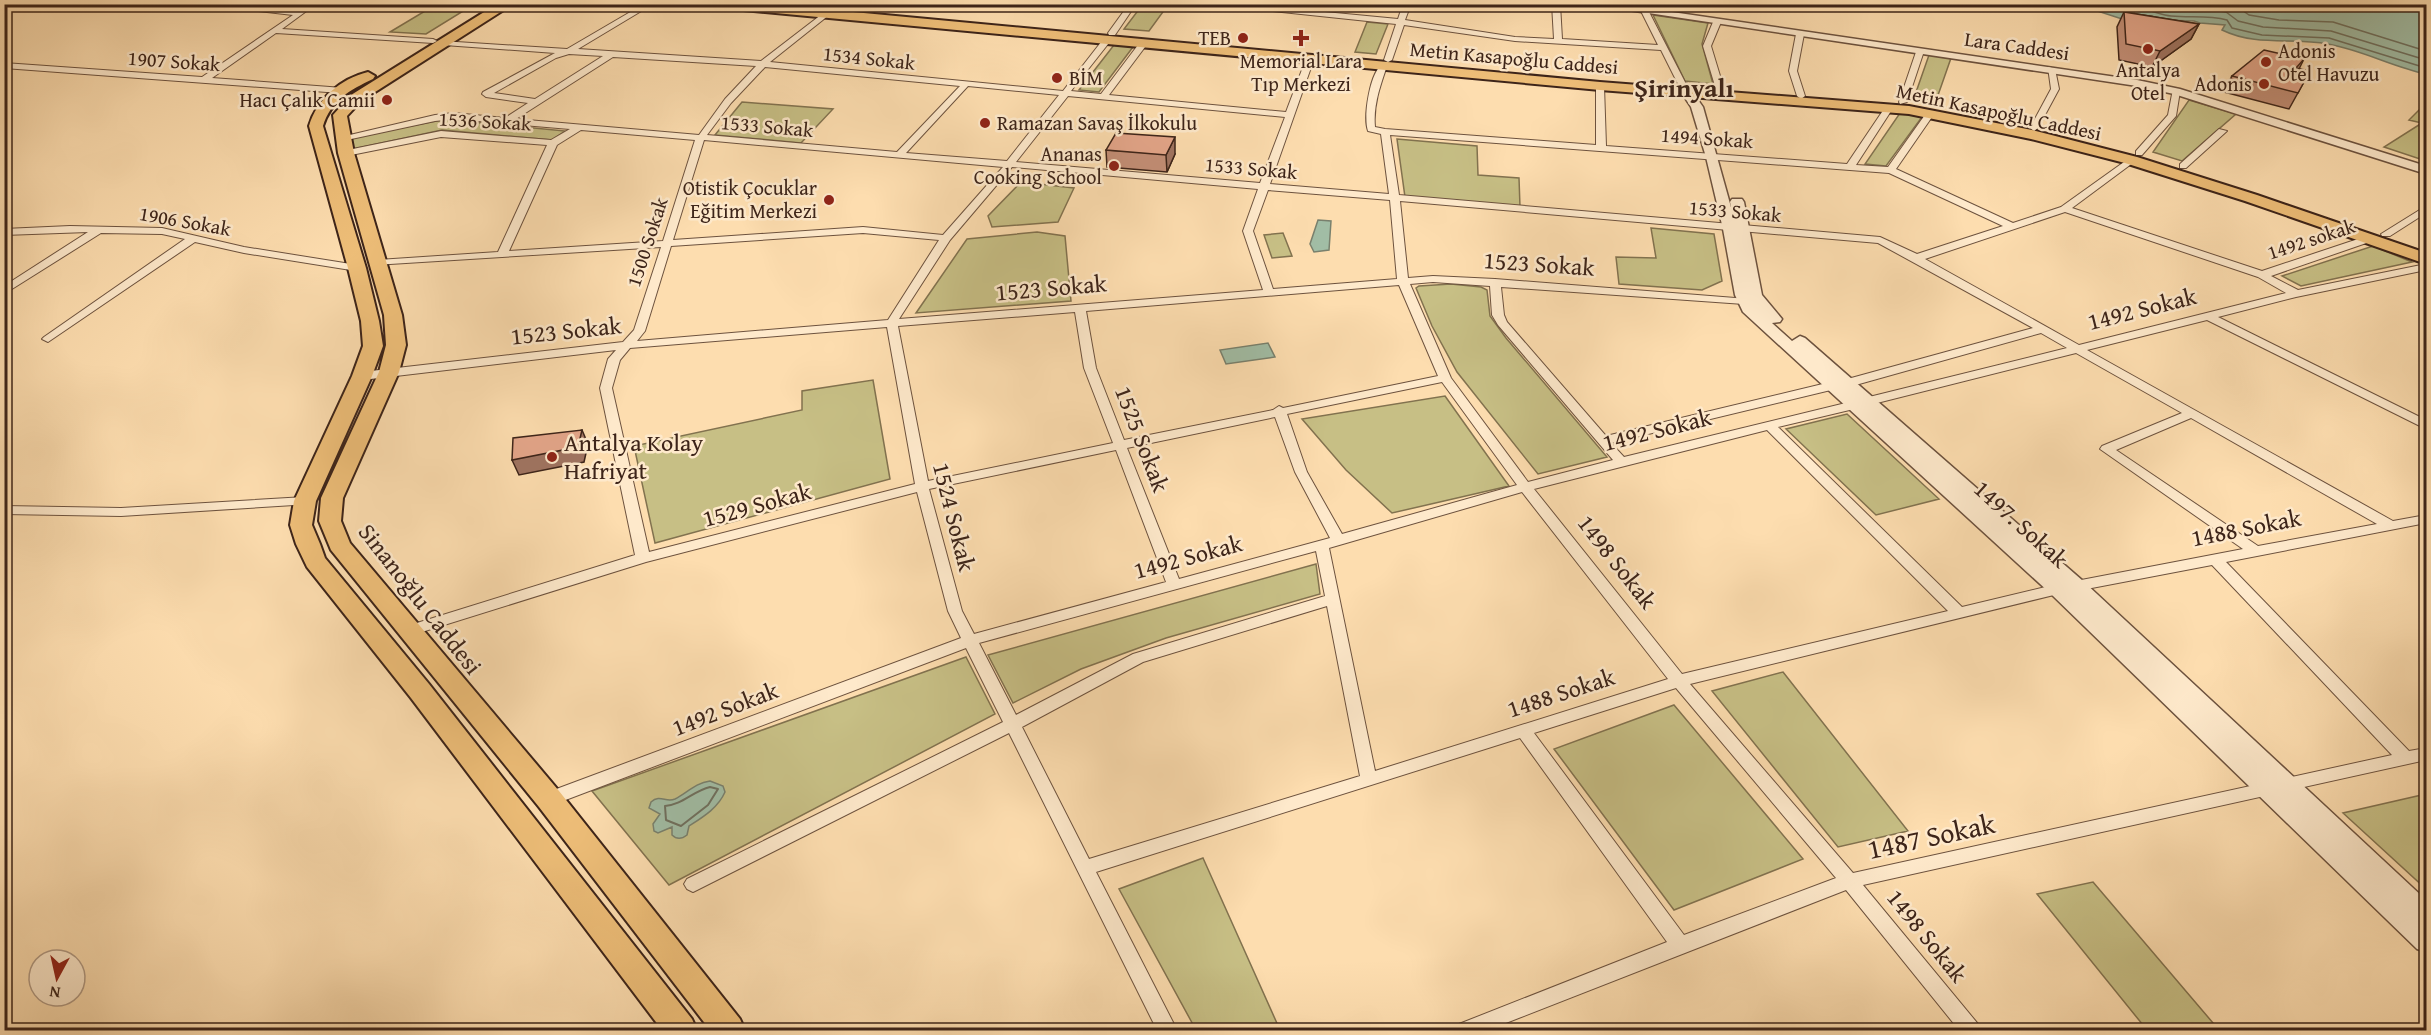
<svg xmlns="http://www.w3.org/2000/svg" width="2431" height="1035" viewBox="0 0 2431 1035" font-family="'Gentium Book Plus',serif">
	<rect width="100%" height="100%" fill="#fdddaf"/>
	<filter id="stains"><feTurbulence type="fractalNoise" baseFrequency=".00333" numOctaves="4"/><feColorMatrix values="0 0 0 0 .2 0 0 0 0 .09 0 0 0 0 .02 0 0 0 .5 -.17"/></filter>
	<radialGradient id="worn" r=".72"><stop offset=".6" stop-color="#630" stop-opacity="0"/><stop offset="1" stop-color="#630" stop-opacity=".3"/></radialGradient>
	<path fill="#c7bf85" stroke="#82724f" stroke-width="1.5" d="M1143,4L1168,5L1149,31L1124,29Z
		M435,5H473L426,34L390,32Z
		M1653,15L1708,23L1702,44L1713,84L1685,81Z
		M1367,22L1388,24L1376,54L1355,52Z
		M1114,45L1133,47L1099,92L1079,90Z
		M1929,55L1951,58L1936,101L1914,98Z
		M2189,100L2236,114L2182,161L2153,152Z
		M742,102L833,109L801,143L715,135Z
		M2426,103V161L2384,147L2422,123L2409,120Z
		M1900,113L1922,117L1886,166L1865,164Z
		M441,120H450L565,131L552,140L442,130L353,149L350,138Z
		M1397,139L1477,146L1478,175L1519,178L1520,207L1405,197Z
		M1021,182L1074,188L1058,222L992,227L988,216Z
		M1651,228L1714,234L1722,281L1702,290L1619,284L1616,257L1656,258Z
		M1037,232L1065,236L1071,301L916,313L967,239Z
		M1283,233L1292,256L1272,258L1264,235Z
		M2373,246L2412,262L2301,286L2282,276Z
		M1451,284L1481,287L1487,290L1490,316L1506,338L1607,457L1538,474L1457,372L1432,326L1416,288L1419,286Z
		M873,380L890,479L655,543L634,446L802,410V391Z
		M1445,396L1509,486L1392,513L1346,470L1302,419Z
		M1847,414L1939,499L1876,515L1786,429Z
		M1316,564L1320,594L1166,638L1081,669L1013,703L988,655Z
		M966,657L995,714L669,885L592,791Z
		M1783,672L1908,831L1838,847L1712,691Z
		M1674,705L1803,859L1674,910L1554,749Z
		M2426,794V889L2343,813Z
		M1203,858L1280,1030H1196L1119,889Z
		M2093,882L2219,1030H2147L2037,894Z"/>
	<path fill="#a1bda5" stroke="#79806d" stroke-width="1.5" d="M2079,5H2426V74C2393,67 2362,50 2328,44C2292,37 2257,47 2222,30L2225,25L2200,23L2194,21L2161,20L2152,16L2138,15L2122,19Z
		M1318,220L1331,221L1329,250L1314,252L1310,244Z
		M1268,343L1275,357L1226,364L1220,350Z
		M710,781L723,786L725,792C718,808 703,817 689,826L687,835C682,839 677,840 672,835V827L658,833L654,831L653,824L660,814L649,808L651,802C660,794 666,803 675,799C687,793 695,783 710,781Z"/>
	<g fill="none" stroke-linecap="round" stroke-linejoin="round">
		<path stroke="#6f705f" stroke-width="1.5" d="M2159,4L2169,8L2194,7L2226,12L2238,21L2263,27L2331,31L2426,60
			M2233,4L2249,15L2279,20L2333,22L2426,51
			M2134,12C2147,6 2157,15 2171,16C2190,18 2208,15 2227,20L2232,28L2262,35L2329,38L2426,68"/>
		<path stroke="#6f705f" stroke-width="2" d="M710,787L718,789L708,805L681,826L666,820L665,806C682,805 693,791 710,787Z"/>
		<g stroke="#6d523e" stroke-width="2">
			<path id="minor" d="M197,4H231L299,11L307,4H316L282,29L433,39L437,41L433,43L276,33L212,78L343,88L344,90L340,93L4,68V63L202,77L293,15Z
				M644,4H653L578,49L761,61L826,11L830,13L829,15L770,62L1063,91L1105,37H1108L1112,39L1071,91L1101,94L1141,41H1144L1148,43L1109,95L1286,112L1306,59L1313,57L1314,59L1270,184L1389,194L1381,134L1368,131C1363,117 1370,71 1383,64L1387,66C1380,86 1373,106 1375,127L1385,129L1596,145V86L1600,83L1604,86L1606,146L1847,164L1886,106L1889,105L1893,108L1856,165L1888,167L1927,112H1933L1934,114L1896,169L2013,223L2061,207L2131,157L2134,158V162L2072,208L2262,271L2367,236H2375V240L2271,276L2298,290L2426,264V270L2296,297L2218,317L2426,420V429L2207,320L2087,350L2393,521L2426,515V523L2226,562L2409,751L2426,748V760L1863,885L1978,1024L1981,1030H1959L1846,890L1488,1030H1456L1459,1024L1667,942L1520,738L1096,872L1177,1030H1157L1009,733L699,889L693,892L687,889L684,884L687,879L1003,722L966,648L555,804L549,806L543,804L541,799L543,794L961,638L948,611L917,492L646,562L409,636L404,635L402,631L404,627L635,555L600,388L608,359L616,350L362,380L356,376L362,372L623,342L634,330L661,247L374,265V261L378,260L498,252L547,145L441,137L346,156L341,153L343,151L441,131L551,140L570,129L454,119L435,121L342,141L337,138L435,115L454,113L505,118L528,103L486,97L482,94L483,92L555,53L444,45L440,43L441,41L567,49ZM569,54L603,56L535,99L494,93L556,58ZM613,57L756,66L725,99L699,135L516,119ZM765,67L960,86L897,152L707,135L731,103ZM968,86L1059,95L1007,161L906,153ZM1068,96L1285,117L1260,183L1016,162ZM581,130L695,140L663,241L509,251L557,145ZM1390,135L1889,173L2003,226L1917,254L1880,237L1399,195ZM704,140L1003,167L943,235L863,227L673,240ZM1012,167L1258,189L1243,231L1263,290L899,319L950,240ZM1268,190L1390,200L1397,279L1273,289L1253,231ZM1400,201L1878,243L2033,328L1844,380L1842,383L1844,386H1852L2041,333L2067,348L1865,398L1863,401L1869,405L2076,353L2182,413L2102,446L2100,449L2243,549L2076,581L2071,582L2069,586L2071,590L2076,591L2212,565L2392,755L1853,873L1690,684L2058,594L2063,593L2065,589L2063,585L2058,584L1962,607L1778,427L1858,408L1860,405L1858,402L1854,401L1624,457L1611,443L1835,389L1837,386L1831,382L1606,436L1507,322L1504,315L1501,287L1744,304L1749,301L1748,299L1495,279L1433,276L1408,278ZM2065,212L2258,277L2286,293L2079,345L1925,259ZM863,233L939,240L888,320L637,341L645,331L671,246ZM1433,282L1490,286L1492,315L1498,325L1613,460L1528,482L1451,378L1410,284ZM1399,285L1438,376L1283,408L1279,406L1273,410L1124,440L1096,368L1086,311ZM1075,312L1084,368L1113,443L928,481L898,326ZM887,327L915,484L649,552L612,388L620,360L630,348ZM1442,382L1517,485L1342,534L1307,472L1287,414ZM1275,417L1295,472L1330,538L1179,579L1127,448ZM2191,418L2377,524L2258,546L2116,450ZM1767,430L1948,611L1682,674L1534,489ZM1116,450L1166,582L974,634L962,611L929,489ZM1522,492L1668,679L1375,771L1329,548ZM1316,551L1325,596L1133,654L1016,715L979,643ZM1327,606L1360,776L1089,859L1022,727L1143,662ZM1676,688L1836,878L1684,935L1534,733Z
				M807,4H815V5L811,7Z
				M838,4H846L840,9L836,7Z
				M1129,4H1136L1115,35H1109L1108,33Z
				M1206,4H1241L1398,19L1403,4H1411L1405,20L1515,37L1554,39L1552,4H1560L1562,39L1658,45L1641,11L1643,9L1623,4L1657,7H1660V11L1648,10L1687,86L1680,88L1661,50L1515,41L1404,25L1392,60L1388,62L1384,60L1396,24Z
				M1717,20L1721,22L1711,46L1724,89L1720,92L1716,89L1703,46L1713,22Z
				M1800,32L1804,34L1797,71L1805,96L1801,99L1797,96L1789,71L1796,34Z
				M1917,49L1924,51L1907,102L1900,104L1899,102Z
				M2048,67L2055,69L2059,89L2038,128L2034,131L2030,128L2051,89Z
				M2173,89L2180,91L2176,116L2142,155H2136V151L2168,115Z
				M2219,129L2227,131L2186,168H2180V164Z
				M2426,206V213L2390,236H2382L2381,234Z
				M70,226L162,228L244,247L357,265L362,268L357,271L244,253L195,242L48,342L42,339L44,337L185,239L162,234L101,233L4,294V286L88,232L4,235V229Z
				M305,497L310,498L312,501L310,504L121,516L4,514V506L121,508Z"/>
		</g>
		<g stroke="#6d523e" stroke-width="3">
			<path id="tertiary" d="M1588,4H1617L2137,80L2180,89L2426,166V174L2174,94L2137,86Z
				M1683,83L1687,84L1703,107L1732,211L1730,202L1732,199H1742L1744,202L1762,295L1782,319L1780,322L1772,323L1792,341L1800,336L1805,338L2083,581L2426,900V952L2417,949L2051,594L1743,312L1735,295L1723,229L1706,157L1691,107L1677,86Z"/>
		</g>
		<g stroke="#3d2419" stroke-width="4">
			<path id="primary" d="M497,4H513L361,101L347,116L354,153L402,315L406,345L399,372L343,498L341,521L350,543L559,791L740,1019L745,1030H710L539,807L331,550L319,521L321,498L379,372L386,345L384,315L338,153L333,115L351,95Z
				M716,4H768L1600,82L1909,106L2032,130L2137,157L2257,195L2426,253V264L2245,201L2125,163L2031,139L1909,114L1600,90L722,8Z
				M368,72L375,76L373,79C350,90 331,100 323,126L366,268L379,321L383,346L372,376L316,501L312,525L320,544L325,558L429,684L692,1019L697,1030H662L411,698L307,567L296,544L290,525L294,501L352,376L363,346L361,321L348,268L309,126C317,99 340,79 368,72Z"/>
		</g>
		<use href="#minor" fill="#fee9cb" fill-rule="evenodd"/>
		<use href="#tertiary" fill="#fee9cb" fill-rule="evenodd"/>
		<use href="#primary" fill="#eebe78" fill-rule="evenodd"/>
	</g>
	<path fill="#c48f77" stroke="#3d2419" stroke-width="1.5" d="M2124,12L2199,24L2191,39L2152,67L2119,60L2117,27Z
		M2304,59L2299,69L2310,71L2289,109L2224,92L2232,76Z
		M1106,150L1175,154L1167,172L1107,167Z"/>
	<path fill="#a07461" stroke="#3d2419" stroke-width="1.5" d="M2199,24L2191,39L2152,67L2160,51Z
		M1175,137V154L1167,172L1166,155Z
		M582,430L588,444L584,462L519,475L512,460Z"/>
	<path fill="#e4a68a" stroke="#3d2419" stroke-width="1.5" d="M2124,12L2199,24L2160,51L2126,44Z
		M2264,50L2304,59L2296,68L2310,71L2298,93L2232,76Z
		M1116,133L1175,137L1166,155L1106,150Z
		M582,430L578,447L512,460L513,438Z"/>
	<g fill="#8f2418" stroke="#fee9cb" stroke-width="2">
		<circle cx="1243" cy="38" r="6"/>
		<path d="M1298 29h6v6h6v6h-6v6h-6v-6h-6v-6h6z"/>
		<circle cx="2148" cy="49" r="6"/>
		<circle cx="2266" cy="62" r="6"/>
		<circle cx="1057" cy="78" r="6"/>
		<circle cx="2264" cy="84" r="6"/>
		<circle cx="387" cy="100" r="6"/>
		<circle cx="985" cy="123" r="6"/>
		<circle cx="1114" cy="166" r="6"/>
		<circle cx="829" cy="200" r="6"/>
		<circle cx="552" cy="457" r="6"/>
	</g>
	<g text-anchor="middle" stroke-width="5" stroke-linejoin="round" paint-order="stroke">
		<g font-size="20" fill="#3d2419" stroke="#fee9cb" text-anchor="end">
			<text x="1231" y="45">TEB</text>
			<text x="2278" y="58" text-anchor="start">Adonis<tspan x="2278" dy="23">Otel Havuzu</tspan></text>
			<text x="1301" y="68" text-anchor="middle">Memorial Lara<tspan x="1301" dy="23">Tıp Merkezi</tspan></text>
			<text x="2148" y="77" text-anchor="middle">Antalya<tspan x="2148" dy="23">Otel</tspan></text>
			<text x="1069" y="85" text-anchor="start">BİM</text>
			<text x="2252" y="91">Adonis</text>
			<text x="375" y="107">Hacı Çalık Camii</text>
			<text x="997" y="130" text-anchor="start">Ramazan Savaş İlkokulu</text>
			<text x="1102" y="161">Ananas<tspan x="1102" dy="23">Cooking School</tspan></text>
			<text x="817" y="195">Otistik Çocuklar<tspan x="817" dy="23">Eğitim Merkezi</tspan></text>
		</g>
		<g font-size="20" fill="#3d2419" stroke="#fee9cb">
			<text transform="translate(2017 46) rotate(8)" y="7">Lara Caddesi</text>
			<text transform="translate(869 58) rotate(6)" y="7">1534 Sokak</text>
			<text transform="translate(1514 58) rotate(5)" y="7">Metin Kasapoğlu Caddesi</text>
			<text transform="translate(174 61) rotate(4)" y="7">1907 Sokak</text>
			<text transform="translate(1999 112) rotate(12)" y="7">Metin Kasapoğlu Caddesi</text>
			<text transform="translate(485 121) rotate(3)" y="7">1536 Sokak</text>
			<text transform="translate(767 126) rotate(5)" y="7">1533 Sokak</text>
			<text transform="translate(1707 138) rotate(4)" y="7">1494 Sokak</text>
			<text transform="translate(1251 168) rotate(5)" y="7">1533 Sokak</text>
			<text transform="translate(1735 211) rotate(5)" y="7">1533 Sokak</text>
			<text transform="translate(185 221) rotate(10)" y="7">1906 Sokak</text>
			<text transform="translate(2311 239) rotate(-18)" y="7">1492 sokak</text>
			<text transform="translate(647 242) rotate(-72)" y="7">1500 Sokak</text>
		</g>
		<g font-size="24" fill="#3d2419" stroke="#fee9cb">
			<text transform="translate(1539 264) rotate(4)" y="8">1523 Sokak</text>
			<text transform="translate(1051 288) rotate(-5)" y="8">1523 Sokak</text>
			<text transform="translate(2142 309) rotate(-14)" y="8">1492 Sokak</text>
			<text transform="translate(566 331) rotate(-6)" y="8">1523 Sokak</text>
			<text transform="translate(1657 430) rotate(-14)" y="8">1492 Sokak</text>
			<text transform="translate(1142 439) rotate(69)" y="8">1525 Sokak</text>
			<text transform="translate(757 505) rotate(-15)" y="8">1529 Sokak</text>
			<text transform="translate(954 517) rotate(76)" y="8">1524 Sokak</text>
			<text transform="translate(2021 524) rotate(42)" y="8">1497. Sokak</text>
			<text transform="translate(2246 528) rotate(-11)" y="8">1488 Sokak</text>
			<text transform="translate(1188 557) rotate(-15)" y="8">1492 Sokak</text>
			<text transform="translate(1617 562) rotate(52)" y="8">1498 Sokak</text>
			<text transform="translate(420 599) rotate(52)" y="8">Si̇nanoğlu Caddesi</text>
			<text transform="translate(1561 693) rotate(-18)" y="8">1488 Sokak</text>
			<text transform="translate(725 709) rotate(-21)" y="8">1492 Sokak</text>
			<text transform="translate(1927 936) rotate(51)" y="8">1498 Sokak</text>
		</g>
		<g font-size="24" fill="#3d2419" stroke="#fee9cb" text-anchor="start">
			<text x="564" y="451">Antalya Kolay<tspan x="564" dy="28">Hafriyat</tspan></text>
		</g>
		<g font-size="26" font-weight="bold" fill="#3d2419" stroke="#fee9cb">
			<text x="1684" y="97">Şirinyalı</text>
		</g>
		<g font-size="28" fill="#3d2419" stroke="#fee9cb">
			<text transform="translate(1931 836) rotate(-12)" y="10">1487 Sokak</text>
		</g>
	</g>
	<rect width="2431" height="1035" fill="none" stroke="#fdddaf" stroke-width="24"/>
	<rect x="6" y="6" width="2419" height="1023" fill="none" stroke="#3d2419" stroke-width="3"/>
	<rect x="12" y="12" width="2407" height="1011" fill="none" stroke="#3d2419" stroke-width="1.5"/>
	<g transform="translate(57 978) rotate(188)"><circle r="28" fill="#fee9cb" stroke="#b19a84" stroke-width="1.5"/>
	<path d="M0-4.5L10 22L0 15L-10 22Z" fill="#8f2418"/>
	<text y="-9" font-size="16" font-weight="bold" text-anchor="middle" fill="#3d2419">N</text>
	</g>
	<rect width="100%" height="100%" filter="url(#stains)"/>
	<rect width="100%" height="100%" fill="url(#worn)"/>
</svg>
